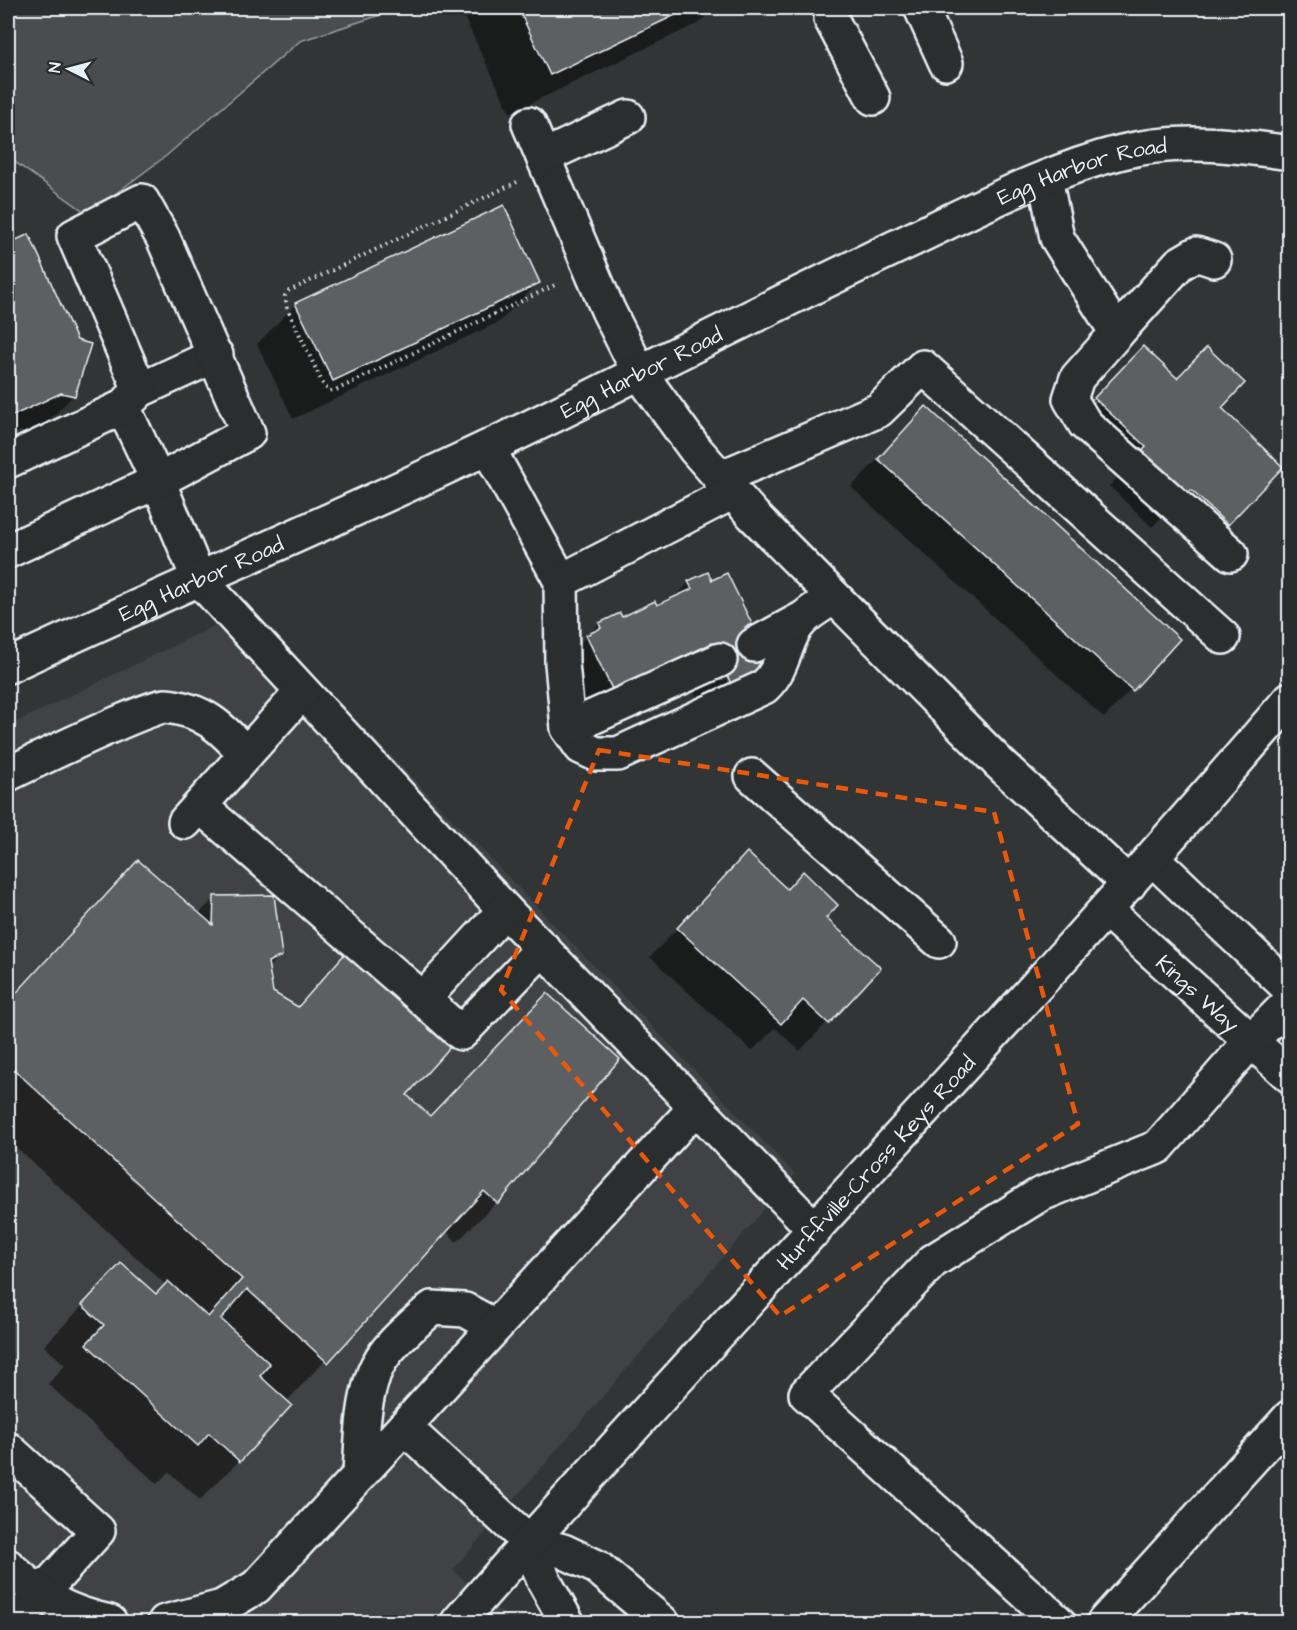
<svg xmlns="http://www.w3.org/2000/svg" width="1297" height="1630" viewBox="0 0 1297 1630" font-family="'Architects Daughter',sans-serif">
	<rect width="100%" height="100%" fill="#323536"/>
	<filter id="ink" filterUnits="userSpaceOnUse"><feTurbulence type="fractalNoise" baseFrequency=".0167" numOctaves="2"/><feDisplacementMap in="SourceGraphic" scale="12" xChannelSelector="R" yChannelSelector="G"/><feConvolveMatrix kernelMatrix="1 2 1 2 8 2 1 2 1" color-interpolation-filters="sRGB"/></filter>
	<g filter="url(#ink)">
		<path fill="#3f4244" d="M249,609L795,1174L453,1570L512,1622H8V726Z"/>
		<path fill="#494d4f" stroke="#989fa4" stroke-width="1.5" d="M8,8H402L300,41L166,156L88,214L8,157Z"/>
		<path fill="#0007" fill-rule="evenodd" d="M467,8H714L699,23L510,113L462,13Z
			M8,241L73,396L34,435L20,431L8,438Z
			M538,283L499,322L293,419L257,344L296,304Z
			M1115,376L1176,380L1281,467L1199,552L1162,517L1152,527L1109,486L1119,476L1067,427Z
			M926,409L1178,639L1104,718L851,487Z
			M711,582L750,624L745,629L763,667L703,711L684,670L584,718L559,664L599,624L619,615L621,619L656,607L672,600L689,583ZM587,641H591L617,697L615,698Z
			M747,854L786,890L824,918L879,968L800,1051L775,1028L752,1051L650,957Z
			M138,862L198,914L215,898L280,956L267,969L272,993L296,1007L349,952L405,1095L429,1117L547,995L618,1059L496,1203L457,1242L446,1231L286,1402L239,1461L200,1500L169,1472L157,1484L48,1384L65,1365L44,1346L121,1265L155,1296L166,1285L8,1140V1000Z
			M1290,1570V1579L1285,1576Z"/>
		<path fill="#5c6063" stroke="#e8f1f8" stroke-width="1.5" d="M518,8H690L550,75Z
			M504,205L540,283L333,381L295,303Z
			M29,234L77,340L91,344L75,396L61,393L8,418V237L10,243Z
			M1143,346L1177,378L1207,347L1245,383L1222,408L1283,467L1228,525L1191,490L1181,501L1136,458L1146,447L1094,398Z
			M926,406L1180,639L1133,691L878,459Z
			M708,572L712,580L727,573L752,624L745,627L765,668L731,684L712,643L613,691L586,635L601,628L599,623L620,613L622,617L655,601L657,605L692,589L688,581Z
			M747,852L787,889L803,871L838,905L826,918L881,968L829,1024L803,1000L781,1024L677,928Z
			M138,860L213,925L214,896L274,895L282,956L268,962L273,992L298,1007L349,949L453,1044L407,1095L430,1116L547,993L620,1059L498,1204L484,1191L328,1363L247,1289L221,1319L270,1364L260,1376L292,1405L240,1462L209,1433L198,1446L86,1344L104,1325L82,1305L121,1263L156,1294L168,1281L208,1317L242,1279L8,1064V1002Z"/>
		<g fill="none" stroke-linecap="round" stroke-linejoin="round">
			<g stroke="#e8f1f8" stroke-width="38">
				<g id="minor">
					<path d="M921,8L946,63"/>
					<path d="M831,19L873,98"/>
					<path d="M529,124L608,310L639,372L695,449L753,515L999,763L1129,884"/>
					<path d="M543,157L628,117"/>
					<path d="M1045,178L1057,238L1117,333L1077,378L1070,399L1085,424L1231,554"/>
					<path d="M1117,333L1179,264L1196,254L1214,260"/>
					<path d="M123,407L158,481L198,578L505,910L815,1230"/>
					<path d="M488,448L561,581L562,663L568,728L581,747L596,754H618L764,687C787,666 783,638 803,619C812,610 824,604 834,597"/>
					<path d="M8,461L123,407L140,390L216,355"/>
					<path d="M720,478L879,410L923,367L1223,637"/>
					<path d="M8,551L158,481L248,433L163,238L142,201L74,236L140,390"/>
					<path d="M561,581L733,492"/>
					<path d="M754,645L802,619"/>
					<path d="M568,728L720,660"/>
					<path d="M8,774C29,764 151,705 165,706C203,709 222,728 246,754"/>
					<path d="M752,776L939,941"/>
					<path d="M200,806L423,999L505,910"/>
					<path d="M185,822L302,692"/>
					<path d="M1153,859L1290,989"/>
					<path id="s1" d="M1106,910L1290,1076"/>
					<path d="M423,999L461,1033L543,948"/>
					<path d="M8,1449L98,1531L15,1622"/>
					<path d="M360,1474C362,1440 362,1405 374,1373C384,1347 412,1326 432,1308L465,1310L495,1326"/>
					<path d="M529,1542L563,1551L597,1567L662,1622"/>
					<path d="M8,1566C42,1598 64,1612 110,1622"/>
					<path d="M165,1622L222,1607L256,1587L404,1427"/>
					<path d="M567,1622L544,1581L529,1542L404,1427L695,1108"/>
					<path d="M1058,1622L806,1394L933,1261L1039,1195L1158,1147L1251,1041L1290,1002"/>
					<path d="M1104,1622L1290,1417"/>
				</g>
			</g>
			<g stroke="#e8f1f8" stroke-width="38">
				<g id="major">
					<path id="s2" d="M8,666C198,577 393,496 581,402C692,346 803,291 915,238C982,206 1050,170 1122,152C1177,138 1235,145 1290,153"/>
					<path id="s3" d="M458,1622C732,1312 1020,1014 1290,699"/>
				</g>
			</g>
			<path stroke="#e8f1f8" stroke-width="4" stroke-dasharray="1.5 4.5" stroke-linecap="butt" d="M517,182L289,291L285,296L287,308L324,386L330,391L336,390L555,285"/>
			<use href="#minor" stroke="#2a2d2e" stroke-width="33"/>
			<use href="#major" stroke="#2a2d2e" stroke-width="33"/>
		</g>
	</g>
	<path fill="none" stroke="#e8590c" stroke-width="4.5" stroke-dasharray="12 8" stroke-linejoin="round" d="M599,750L994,812L1078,1124L780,1316L501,990Z"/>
	<g text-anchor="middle" stroke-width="4.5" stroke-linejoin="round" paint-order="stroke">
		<g font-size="22" fill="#e8f1f8" stroke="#2a2d2e">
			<text dy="8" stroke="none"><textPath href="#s2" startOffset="1184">Egg Harbor Road</textPath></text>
			<text dy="8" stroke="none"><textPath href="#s2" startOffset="698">Egg Harbor Road</textPath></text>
			<text dy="8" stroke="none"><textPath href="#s2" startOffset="212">Egg Harbor Road</textPath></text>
			<text dy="8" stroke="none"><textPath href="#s1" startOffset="124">Kings Way</textPath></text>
			<text dy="8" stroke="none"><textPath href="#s3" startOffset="621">Hurffville-Cross Keys Road</textPath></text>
		</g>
	</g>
	<rect width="1297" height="1630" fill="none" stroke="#2a2d2e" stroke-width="30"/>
	<rect x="15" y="15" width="1267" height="1600" fill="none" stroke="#e8f1f8" stroke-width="2" filter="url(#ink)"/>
	<g transform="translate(69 69) rotate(276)" stroke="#2a2d2e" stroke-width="4.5" paint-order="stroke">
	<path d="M0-4.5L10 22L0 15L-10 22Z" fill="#e8f1f8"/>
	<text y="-9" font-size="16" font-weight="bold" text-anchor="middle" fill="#e8f1f8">N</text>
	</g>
</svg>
